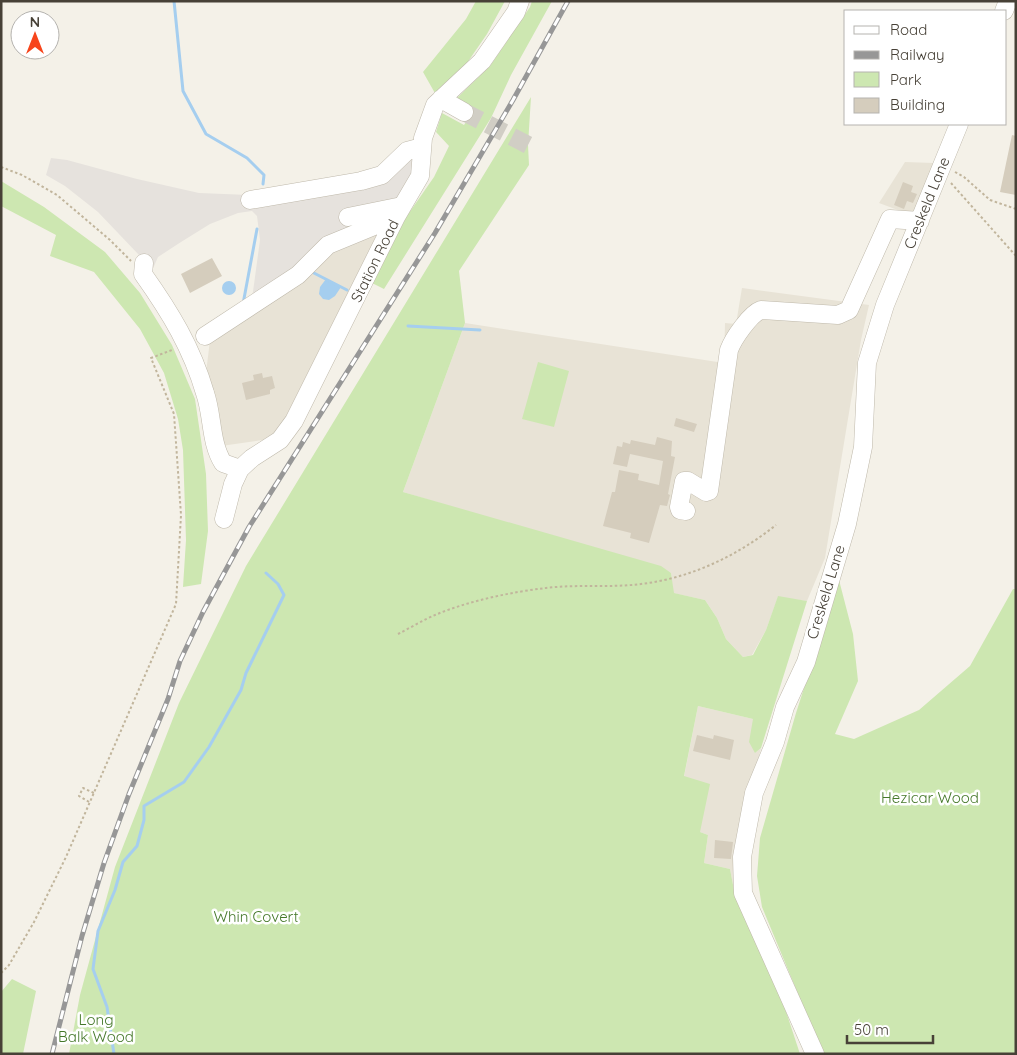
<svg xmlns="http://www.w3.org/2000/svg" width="1017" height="1055" viewBox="0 0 1017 1055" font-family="Quicksand,sans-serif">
	<rect width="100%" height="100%" fill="#f4f1e8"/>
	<path fill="#e8e3d6" d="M905,162L934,163L914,216L879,203Z
		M385,229L277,438L221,446L206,373L210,340L333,249Z
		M742,288L869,305L861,340L825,558L807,601L778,597L766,630L752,655L743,657L726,639L717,618L705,600L673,593L671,573L403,492L465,323L724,363L725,323L736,324Z
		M698,706L753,719L755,753L761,748L750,792L737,898L734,890L730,869L704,863L708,835L700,832L684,777Z"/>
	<path fill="#e6e2dd" d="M418,140L414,178L393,213L303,261L252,299L260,240L257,216L252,211L238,213L210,224L181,242L158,257L151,273L139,255L98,212L65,186L46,175L51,158L67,160L137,179L199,193L249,195L377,171Z"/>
	<path fill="#cde7b1" d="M476,1H505L487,34L467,63L436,95L423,72L466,19Z
		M532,1H552L511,75L491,118L384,289L372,283L402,223L434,177L449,146L436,132L442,113L464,125L475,109L457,98L490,66L530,7Z
		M531,97L528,145L529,165L459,271L465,323L403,492L661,566L671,573L674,593L705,600L717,618L726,639L743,657L753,655L766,630L778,596L807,601L761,748L755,753L749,742L753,719L698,706L684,776L710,784L700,832L708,835L704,863L730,869L734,890L773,972L800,1054H69L80,995L115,867L179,703L246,566Z
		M1,181L44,207L105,252L140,293L172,345L195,399L206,474L208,531L201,584L183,587L186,540L183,450L178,419L164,373L140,329L94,272L50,256L56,235L1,206Z
		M538,362L569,371L554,427L522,419Z
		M839,580L853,634L858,681L835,734L854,739L919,710L970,666L1013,589H1016V1054H823L762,907L757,876L760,838L796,713Z
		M12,979L36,991L23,1054H1V992Z"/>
	<path fill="#a5ceef" d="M326,279L341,287L335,296L329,300L323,299L319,294L320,287Z
		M222 288a7 7 0 1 1 14 0a7 7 0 1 1-14 0Z"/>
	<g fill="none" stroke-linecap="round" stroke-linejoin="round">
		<path stroke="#a5ceef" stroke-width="3" d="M174,1L183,91L206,134L247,158L264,175L263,184
			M310,271L347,290
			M243,304L257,229
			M408,326L480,330
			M114,1054L107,1007L93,969L98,931L115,890L123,862L137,846L144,820V806L184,782L209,747L241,690L246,673L284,595L278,584L266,573"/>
	</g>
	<path fill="#d5cdbd" d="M1012,135L1016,136V195L1000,192Z
		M903,182L913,186L911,192L917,194L913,203L907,201L904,209L894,205Z
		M212,258L222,276L190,293L181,274Z
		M262,373L263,378L272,376L275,388L270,390V394L246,400L242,383L254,380L253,375Z
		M676,418L697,424L694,432L674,426Z
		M657,437L672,441L671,456L675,457L668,494L670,495L667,506L660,505L649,543L630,538L631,533L603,526L612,492H615L619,470L639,474L638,480L659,485L663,461L630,454L627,467L613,464L617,446L622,447L623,442L630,444L631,440L655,445Z
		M697,735L713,739L714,735L734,740L730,760L693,751Z
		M715,840L733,842L731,859L714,858Z"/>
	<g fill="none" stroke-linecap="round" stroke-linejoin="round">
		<path stroke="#d1cec5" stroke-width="18" stroke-dasharray="18 9" stroke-linecap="butt" d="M464,112L528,145"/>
		<g stroke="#bfb9ab" stroke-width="19">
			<path id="minor" d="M1004,11L1008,1
				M441,99L464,112
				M250,200L361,181L382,175L407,151L422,147
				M348,217L402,206
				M144,263L143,274C170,312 192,348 205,393C213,416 210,442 223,463L240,469
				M205,336L298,275L328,245L396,217
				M686,511L680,510L679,507L684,481H688L706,492L709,491L729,350C733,339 750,314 761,310L838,315L849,310L890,219L920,221
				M224,519L233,484L240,469L252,458L280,440L294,421L396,217L420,176L423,138L435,105L482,61L516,12L520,1
				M815,1054L743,893L742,857L754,793L775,742L785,707L806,662L847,524L863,447L867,363L885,305L959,124"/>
		</g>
		<path stroke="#c1b59c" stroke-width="2" stroke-dasharray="2.5 2.5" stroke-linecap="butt" d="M1,167L22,175L57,195L110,240L131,261
			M955,172L964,177L990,200L1016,209
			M951,183L1016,256
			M398,634C410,628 423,620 435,615C468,601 511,592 546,588C578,584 610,588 641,584C691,578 737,556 776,525
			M89,802L79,796L83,788L94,793
			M1,973L9,965L34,922L66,857L176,604L181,515L174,414L151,358L172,350"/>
		<use href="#minor" stroke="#fff" stroke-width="18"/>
		<g stroke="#979797" stroke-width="5">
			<path id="rail" d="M52,1054L82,936L104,863L129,794L168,699L180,661L203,612L249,527L435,233L513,100L568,1"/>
		</g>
		<use href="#rail" stroke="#fff" stroke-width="3" stroke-dasharray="9" stroke-linecap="butt"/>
	</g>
	<g text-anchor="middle" stroke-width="5" stroke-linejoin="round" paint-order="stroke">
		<g font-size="15" fill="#474137" stroke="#fff">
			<text transform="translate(927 203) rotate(-68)" y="5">Creskeld Lane</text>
			<text transform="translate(375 261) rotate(-64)" y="5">Station Road</text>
			<text transform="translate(826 592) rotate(-73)" y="5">Creskeld Lane</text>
		</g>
		<g font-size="15" fill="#45782a" stroke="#fff">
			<text x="930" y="803">Hezicar Wood</text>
			<text x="256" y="922">Whin Covert</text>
			<text x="96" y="1025">Long<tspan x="96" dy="17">Balk Wood</tspan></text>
		</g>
	</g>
	<rect width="1017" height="1055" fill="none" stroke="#474137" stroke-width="5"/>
	<rect x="844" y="10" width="162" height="115" fill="#ffffff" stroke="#b5b3af"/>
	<rect x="854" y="26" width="25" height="8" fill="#ffffff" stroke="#b5b3af"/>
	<text x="890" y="35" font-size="15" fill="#474137">Road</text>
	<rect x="854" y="51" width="25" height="8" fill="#979797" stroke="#b5b3af"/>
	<text x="890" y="60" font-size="15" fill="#474137">Railway</text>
	<rect x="854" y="72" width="25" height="15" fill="#cde7b1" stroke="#b5b3af"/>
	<text x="890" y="85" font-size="15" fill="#474137">Park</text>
	<rect x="854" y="98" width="25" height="15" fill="#d5cdbd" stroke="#b5b3af"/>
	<text x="890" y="110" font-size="15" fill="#474137">Building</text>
	<g transform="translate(35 35)"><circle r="24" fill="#ffffff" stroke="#b5b3af"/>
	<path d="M0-4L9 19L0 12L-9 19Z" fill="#f7451c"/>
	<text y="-8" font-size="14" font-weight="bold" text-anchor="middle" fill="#474137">N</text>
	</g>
	<path d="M847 1035v8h86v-8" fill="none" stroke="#474137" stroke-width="2.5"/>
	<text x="854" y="1035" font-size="15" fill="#474137" stroke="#ffffff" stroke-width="4" paint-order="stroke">50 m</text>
</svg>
